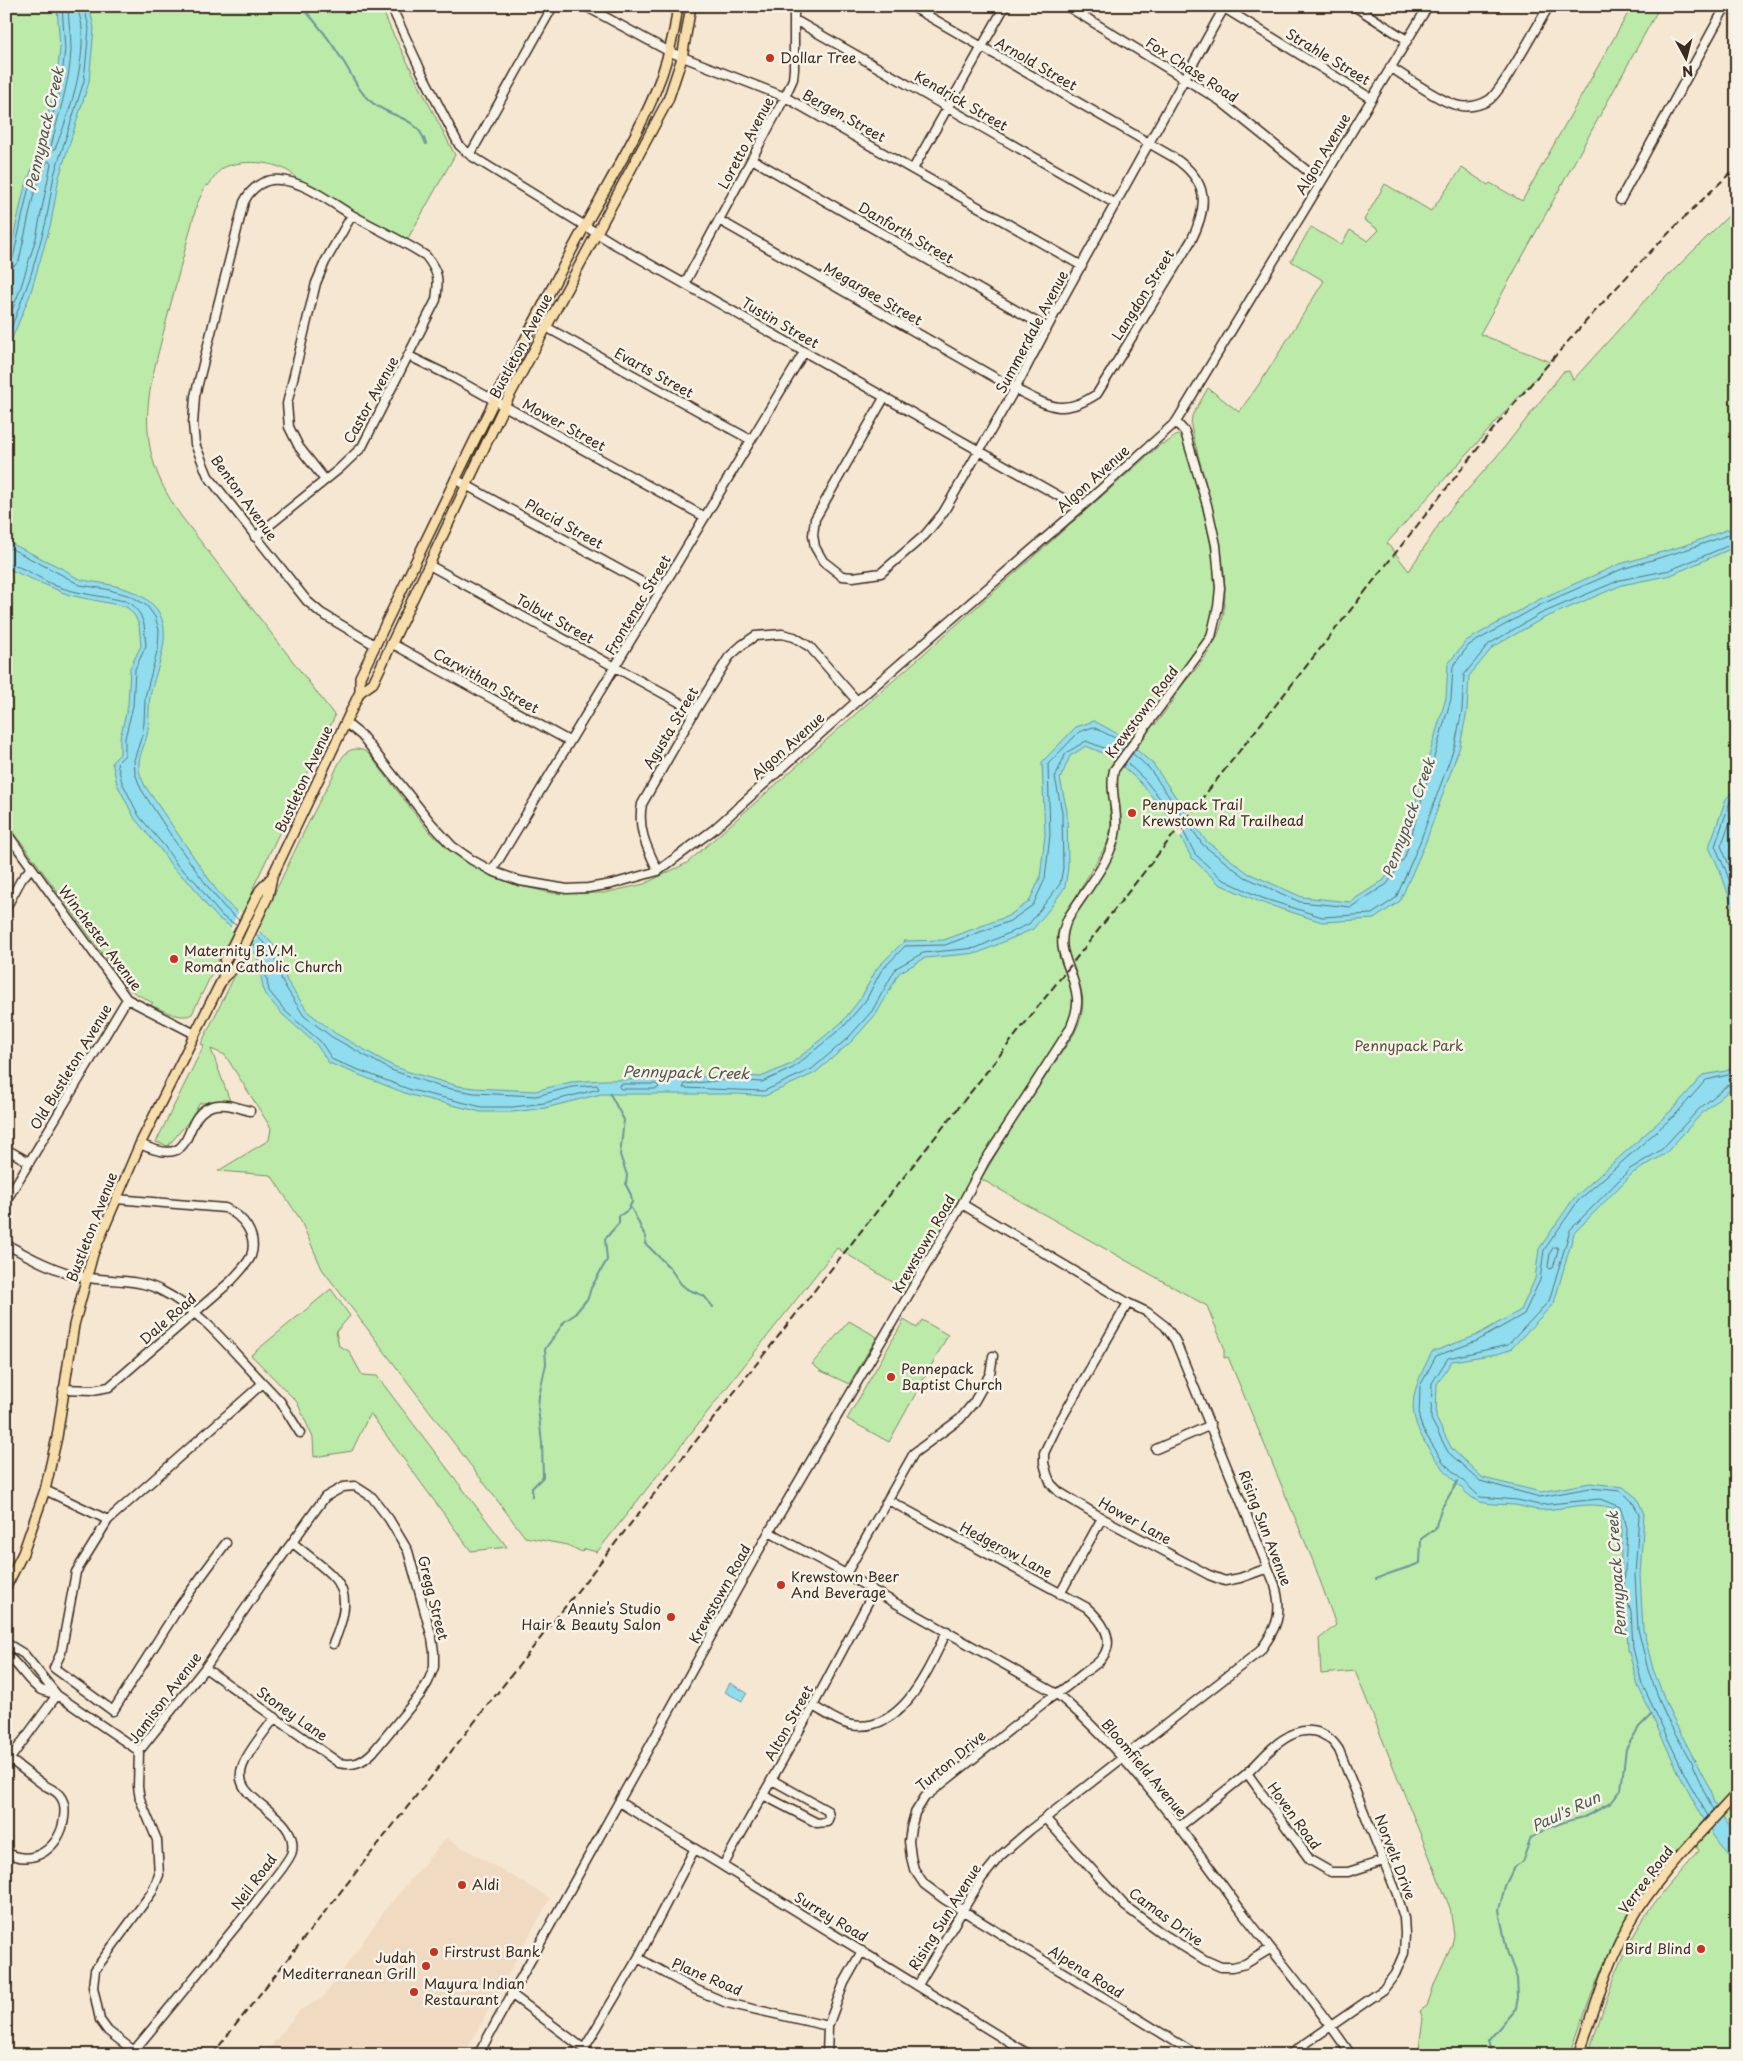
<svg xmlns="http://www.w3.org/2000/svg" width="1743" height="2061" viewBox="0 0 1743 2061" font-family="'Playpen Sans',sans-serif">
	<rect width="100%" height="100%" fill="#f6e7d3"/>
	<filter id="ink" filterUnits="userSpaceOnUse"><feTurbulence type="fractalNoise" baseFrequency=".02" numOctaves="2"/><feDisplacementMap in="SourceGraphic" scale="10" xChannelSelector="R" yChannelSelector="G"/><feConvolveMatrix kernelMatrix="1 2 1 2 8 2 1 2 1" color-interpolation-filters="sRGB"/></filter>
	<g filter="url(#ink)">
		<path fill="#f1dac2" d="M446,1838L550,1898L464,2055H264L300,2010L323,1998L388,1906Z"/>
		<path fill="#bbeaa9" stroke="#7b8a64" d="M6,6H381L391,30L455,155L407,240L297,180C287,161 241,158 223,168C217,172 213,180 208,186L206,185L197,204C186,245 176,285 165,326C157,360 145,396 148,431C150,463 163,490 181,516L335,716L253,888L270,903C290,861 309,819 332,778C336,770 340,758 347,752C354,747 363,749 369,754L426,828L438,840L516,885L552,893H604L644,884L687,863L1161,444C1168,444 1172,437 1178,435L1183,439L1187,453C1201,504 1230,586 1206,637C1196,658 1176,673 1167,693L1165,692L1145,718L1155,725L1174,699L1172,697C1189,676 1209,658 1219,632C1239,580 1203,481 1191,426L1192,416L1208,388L1239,412L1262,380L1324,281L1291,261L1311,227L1341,245L1350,230L1368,241L1379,230L1364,220L1385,184L1431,211L1462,168L1488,185L1490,183L1522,201L1632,6H1660L1480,334L1550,362L1387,543L1409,571L1443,518L1503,449L1563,372L1569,371L1573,380L1658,286L1737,207V1782L1732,1788L1737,1798V2055H1588C1603,2011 1615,1966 1639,1926C1656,1898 1677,1875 1699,1851L1691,1835C1622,1903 1601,1967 1570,2055H1418L1423,2019L1420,2011L1427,2006L1435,1982L1452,1945L1454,1935L1450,1908L1355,1671L1321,1674L1319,1639L1336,1625L1313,1561L1228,1357L1224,1358V1347L1207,1306L981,1179L1012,1127L1074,1034C1100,986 1060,970 1068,931C1070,921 1078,911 1084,901C1109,863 1128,841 1118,793L1109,792L1111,828L1107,844L1062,920L1057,935L1059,956L1073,993V1011L1070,1022L989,1146L907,1291L837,1248L597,1552L585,1549L582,1552L567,1545L525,1537L322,1269L300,1219L271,1175L218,1171L269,1140L271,1128L225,1055L211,1049L230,1101L200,1103L188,1122L168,1146L156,1142L204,1045L201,1044L239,967L222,953L192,1014C181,1021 161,1009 150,1005L153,1003L128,989L6,821Z
			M331,1289L350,1316L336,1332L339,1346L349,1351L362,1375L377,1376L507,1547L471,1551L370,1413L352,1451L314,1457L313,1438L297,1402L251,1355Z
			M904,1320L917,1328L922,1320L948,1335L889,1442L847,1419Z
			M849,1321L877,1337L849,1384L821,1371L812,1364Z"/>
		<path fill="#8fddee" stroke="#6d959b" d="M57,6H89L94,28L89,82L59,177L51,223L30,295L6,353V269L24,190L35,161L56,84L60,49Z
			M1737,526V546L1671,575L1622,585L1542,619L1493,647L1469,676L1467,711L1460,746L1425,844L1400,901L1374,919L1322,922L1260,902L1219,884L1191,857L1173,822L1140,782L1112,757L1086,746L1070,756L1060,779L1067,811L1068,868L1065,887L1051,907L1033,929L978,953L925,958L899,973L877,1013L852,1041L815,1073L765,1096L739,1094H601L545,1108L513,1112H481L410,1095L329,1063L316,1044L283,1015L264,993L257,955L230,926L219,919L207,906L192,885L173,868L161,850L135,819L117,784L112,762L120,754V738L128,705L130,668L141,646L139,625L135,616L128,608L123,606L69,595L6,568V541L67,571C78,582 92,581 106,584C122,587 139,592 151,603C179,628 155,668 150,697C148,710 150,723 147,735C145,745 139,754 139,765C138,772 142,779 145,786L215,888L229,905L268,939L275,947L287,981L308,1012L335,1033L393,1066L409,1072L458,1086L474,1088L535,1091L571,1082L602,1080L679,1079L725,1075L761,1077L791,1064L842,1022L861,998L877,968L904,941L944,940L1008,916L1029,902L1040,878L1045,835L1042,762L1076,727L1094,721L1118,734L1153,764L1206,841L1248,873L1302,897L1350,902L1384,880L1400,855L1446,698L1448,664L1466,641L1540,599L1620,564L1683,546Z
			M1737,787V913L1732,905L1721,873L1709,847L1726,799Z
			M1737,1065V1088L1731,1089L1702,1113L1665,1154L1633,1173L1574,1233L1554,1303L1510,1350L1497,1354L1452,1361L1437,1384L1436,1418L1452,1449L1483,1478L1541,1492L1590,1483L1623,1487L1637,1498L1644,1514L1640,1575L1643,1629L1653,1669L1671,1715L1709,1787L1714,1803L1729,1826L1737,1832V1863L1714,1837L1702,1816L1683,1782L1638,1686L1628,1649L1626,1613L1619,1592L1622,1529L1616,1509C1589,1500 1569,1509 1541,1510C1532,1510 1523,1506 1515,1505C1504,1504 1491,1505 1480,1502C1469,1500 1437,1462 1430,1451C1404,1410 1411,1393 1432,1352L1475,1336L1521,1310L1535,1279L1539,1249L1574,1198L1672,1110L1703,1075L1726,1071Z
			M730,1683L747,1693L742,1701L725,1692Z"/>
		<path fill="#f6e7d3" d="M1188,811L1194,820L1179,839L1174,829Z
			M239,910L261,929L250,951L230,929Z"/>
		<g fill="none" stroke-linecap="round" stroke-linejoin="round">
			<path stroke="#5d7271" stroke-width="1" d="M68,6C68,20 71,34 71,49C70,83 58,114 51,147L53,150L55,149C70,112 84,69 82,29C82,21 78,14 78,6
				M6,262L11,261L13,258L28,191L40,162L61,85L65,49L62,6
				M6,268L14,266L19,261L34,193L46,163L49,161L51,164L36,238L20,290L6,325
				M6,342L30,278L46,222L54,175L84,81L89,28L84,6
				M6,546L64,576L80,585L106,589L131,596L147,606L155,617L159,630L158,648L145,697L144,723L142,735L134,760L135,773L141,789L174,840L211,891L225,908L239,920
				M6,564C25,566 39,579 56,586C78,594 102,596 125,601L132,604L140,614L144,624L146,646L135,669L133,706L125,738V755L117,763L122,782L139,816L165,847L177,865L196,882L211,903L222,916L236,925
				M1132,753L1149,768L1203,845L1245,877L1300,902L1351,907L1387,884L1405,857L1451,699L1453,666L1469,645L1542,604L1622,569L1685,550L1737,532
				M1118,756L1114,752L1086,741L1066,753L1055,777L1062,812L1063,868L1060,884L1029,924L976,948L923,953L896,968L872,1011L848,1038L812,1069L764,1091L683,1088L685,1084L725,1080L762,1082L793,1068L845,1025L866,1000L881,971L905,946L945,945L1010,921L1033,905L1045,879L1050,835L1048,764L1079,732L1093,727L1115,738L1125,747
				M1126,762L1144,779L1177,819L1195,854L1222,879L1262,898L1322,917L1372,914L1396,898L1420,842L1455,745L1462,710L1464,675L1489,644L1540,614L1620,580L1670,570L1737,542
				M1737,794L1730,802L1715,846L1726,871L1737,903
				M1737,804L1721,846L1737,884
				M252,942L262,954L269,991L286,1012L320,1041L333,1060L411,1090L482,1107H513L544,1103L599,1089L597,1085L572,1087L536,1096L474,1093L441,1087L391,1070L332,1037L304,1016L283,983L272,951L256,935
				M621,1084H656L659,1087L657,1089H621L619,1087Z
				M1554,1247H1557L1558,1250L1553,1268L1550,1269L1548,1267L1550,1253Z
				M1713,1811L1690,1760L1666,1717L1648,1670L1638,1629L1635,1575L1639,1515L1633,1502L1621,1491L1590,1488L1540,1497L1480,1481L1448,1452L1431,1419L1432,1383L1448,1358L1508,1345L1549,1301L1570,1230L1630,1169L1661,1150L1699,1109L1728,1085L1737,1083
				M1708,1816L1687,1779L1642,1684L1633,1648L1631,1612L1624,1591L1627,1529L1620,1507L1600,1499L1539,1505L1517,1500L1480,1497L1443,1462L1423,1430L1419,1418L1420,1386L1436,1356L1477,1341L1524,1314L1540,1280L1544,1250L1578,1201L1676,1114L1706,1080L1728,1075L1737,1071"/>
			<path stroke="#6d959b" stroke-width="2" d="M301,6C317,23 331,41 343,61C352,74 356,88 368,99C388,119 416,113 426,144
				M631,1208C637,1217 640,1228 646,1237L645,1244L648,1246L669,1267L681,1284L687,1289L704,1296L713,1307
				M532,1497V1488L543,1477L542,1443L538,1408L539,1396L546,1364L545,1349L565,1321L574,1315L588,1298L591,1288L607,1260L605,1239L619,1223V1216L628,1210L632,1202L631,1195L626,1185L627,1175L620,1155L624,1120L610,1094
				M1376,1579C1391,1572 1405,1569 1420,1563L1421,1539L1435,1529L1441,1509L1458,1481
				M1492,2055L1488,2041L1516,2008L1518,1997L1517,1978L1507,1951L1499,1910L1505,1886L1514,1867L1522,1862L1531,1838L1546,1829L1564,1822L1584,1817L1611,1803L1621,1790L1626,1749L1639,1727L1652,1714"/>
			<g stroke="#3b2a1e" stroke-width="11">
				<path id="minor" d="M391,6L422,73L459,145L470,155L616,245L1080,508
					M585,6L670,52L785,97L1082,266
					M1067,6L1219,100L1321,182
					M1221,6L1372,99
					M1354,6L1407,40
					M795,20L1116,204
					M1390,67C1408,78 1437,100 1456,105C1468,108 1479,106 1489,100C1503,90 1538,24 1549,6
					M470,155L553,6
					M752,159L1047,328
					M913,169L1005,6
					M1620,200L1722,13L1728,6
					M719,220L1015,389C1049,406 1062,417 1097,394L1191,241C1209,205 1209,181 1173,157L911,6
					M685,283L785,97L793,79L794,69V6
					M546,327L751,440
					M409,356L452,377L705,517
					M884,398L815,519L813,535L815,547L823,561L842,576L853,577L881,573L925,535L943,513L1015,389L1063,298L1225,6
					M455,479L660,592
					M325,480L299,447L289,427L287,404L316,283L325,262L352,215
					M255,537L339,469L362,447L436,300C439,279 439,273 426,256C403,241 377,229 352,215C331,203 306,182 280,180C264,178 251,188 244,202L195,396L193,424L195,444L208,476L307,601L321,613L375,645
					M429,565L695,711
					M391,643L569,741
					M346,723L362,736L431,823L452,846L472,860L492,871L520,881L567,889L588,888L612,884L658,871L713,830L857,701L1080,508L1176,422L1428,6
					M6,832L127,999L195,1034
					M492,871L804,352
					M658,871C647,848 637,829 642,804L695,711L729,657L742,645L755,636L782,634L794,637L810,647L857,701
					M6,908L21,880L31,868
					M140,1144C201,1172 178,1117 212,1106C224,1102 238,1108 250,1111
					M6,1149L29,1162
					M6,1201L127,999
					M6,1244C31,1258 55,1271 83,1277C108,1282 139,1278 162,1291C203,1312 231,1350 263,1383
					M1128,1303L1056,1428L1044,1453V1463L1047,1474L1051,1484L1059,1492L1102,1518L1209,1575L1225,1581L1240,1578L1268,1568
					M63,1389L93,1390L109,1387L231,1281C238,1273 247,1265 251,1256C258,1235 243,1216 225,1208L116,1199
					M1156,1449L1211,1425
					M45,1490L108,1520
					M888,1500L1086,1607C1100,1619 1117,1639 1102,1658C1098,1664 1090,1668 1084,1673C1072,1683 1060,1692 1046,1701L925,1797L915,1813L911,1828L909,1841L911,1857L914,1869L924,1884L944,1899L1197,2055
					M769,1532L846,1574L874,1591L1057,1694C1131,1756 1186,1836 1243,1913C1279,1960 1318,2005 1351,2055
					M226,1543L181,1604L113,1711L54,1668L61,1653L76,1572L108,1520L263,1383L280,1401L300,1433
					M293,1543C337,1580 359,1584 333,1644
					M846,1574L914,1453L960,1419L974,1402L990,1374L993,1356
					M1060,1594L1102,1518
					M6,1643L24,1654L57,1695
					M6,1655C20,1664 27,1682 41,1690C46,1692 52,1693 57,1695L139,1751
					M813,1706C824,1712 838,1723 851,1725C903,1734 929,1668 947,1631
					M6,1764L57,1695
					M1247,1773L1310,1860L1331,1872H1348L1383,1861
					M763,1795L817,1823L827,1822L829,1817L828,1811L772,1780
					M619,1802L1030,2055
					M1045,1818L1125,1906L1160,1932L1205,1960L1221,1967H1233L1245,1964L1270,1949
					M1179,1827C1201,1810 1223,1793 1245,1775C1258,1764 1269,1748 1284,1739C1305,1725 1326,1729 1339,1750L1397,1894L1404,1918L1405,1934L1404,1953L1395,1974L1383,1990L1289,2055
					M6,1852C33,1868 61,1847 64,1818C65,1811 65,1802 60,1796C57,1791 49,1788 44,1785C33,1777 21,1768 10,1759
					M723,1866L813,1706L874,1591
					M638,1958L692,1988L727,2003L828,2026
					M918,1985L982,1878L1000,1856L1030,1830L1260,1651C1277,1628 1283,1614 1275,1585L1175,1340L1165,1326L1147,1312L1128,1303L962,1204
					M511,1994L592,2055
					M584,2049L638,1958L694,1850
					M134,2051L108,2031L100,2020L93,1987L95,1970L152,1892L159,1875L157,1840L140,1799L138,1787L139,1751L205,1668L262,1584L325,1497L343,1487L355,1486L372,1497L389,1519L408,1551L432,1638L434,1652V1667L428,1682L420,1695L373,1752C362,1763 353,1766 339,1763L205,1668
					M132,2053C173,2004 214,1953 255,1903C262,1893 291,1860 292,1851C299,1811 227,1802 243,1765C250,1748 265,1732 275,1717
					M478,2055L769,1532L962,1204L985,1161L1070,1029C1074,1019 1078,1009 1077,998C1074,966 1052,952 1068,918C1084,892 1113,859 1116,829C1118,810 1109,789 1114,770L1211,637L1218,607L1220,588L1216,545L1207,505L1185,432L1176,422
					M827,2055L828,2026L844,1983L862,1951"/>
			</g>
			<g stroke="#3b2a1e" stroke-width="12">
				<path id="major" d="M360,692L373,683L504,406L668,100L682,58L691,6
					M223,978L225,961L260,890L271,878
					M6,1587L23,1553L45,1490L57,1437L74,1325L93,1254L140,1144L223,978L234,968L268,896L272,877L360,692V677C419,555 477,431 540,311C559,274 578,237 599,201C635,136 669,82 678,6
					M1579,2055C1594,2012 1606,1966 1628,1926C1656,1876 1699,1835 1737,1793"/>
			</g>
			<use href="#minor" stroke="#f7f3e8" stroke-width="8"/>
			<use href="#major" stroke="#f8deab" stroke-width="9"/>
			<path stroke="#3b2a1e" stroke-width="2" stroke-dasharray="8 4" stroke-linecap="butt" d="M212,2055L1490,433C1567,340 1648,249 1737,167"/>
		</g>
	</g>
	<g fill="#c8321e" stroke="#f7f3e8" stroke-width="2">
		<circle cx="770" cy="58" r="5"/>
		<circle cx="1132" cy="813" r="5"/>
		<circle cx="174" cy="959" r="5"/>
		<circle cx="891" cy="1377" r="5"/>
		<circle cx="781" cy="1585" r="5"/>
		<circle cx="671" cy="1617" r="5"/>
		<circle cx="462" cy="1885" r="5"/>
		<circle cx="1701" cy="1949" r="5"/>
		<circle cx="434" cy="1952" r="5"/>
		<circle cx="426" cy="1966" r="5"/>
		<circle cx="414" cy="1992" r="5"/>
	</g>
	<g text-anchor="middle" stroke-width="5" stroke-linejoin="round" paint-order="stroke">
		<g font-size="14" fill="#3b2a1e" stroke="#f7f3e8">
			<text transform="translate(1328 57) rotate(31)" y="5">Strahle Street</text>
			<text transform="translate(1036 64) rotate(30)" y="5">Arnold Street</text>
			<text transform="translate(1192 70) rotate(33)" y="5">Fox Chase Road</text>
			<text transform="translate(961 101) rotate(30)" y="5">Kendrick Street</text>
			<text transform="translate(844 116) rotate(29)" y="5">Bergen Street</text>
			<text transform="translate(746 143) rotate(-62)" y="5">Loretto Avenue</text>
			<text transform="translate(1323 154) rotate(-59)" y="5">Algon Avenue</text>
			<text transform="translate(906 233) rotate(30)" y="5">Danforth Street</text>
			<text transform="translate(873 294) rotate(30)" y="5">Megargee Street</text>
			<text transform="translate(1143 295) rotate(-58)" y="5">Langdon Street</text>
			<text transform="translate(780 323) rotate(30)" y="5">Tustin Street</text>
			<text transform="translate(1032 332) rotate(-62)" y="5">Summerdale Avenue</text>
			<text transform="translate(521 346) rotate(-62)" y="5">Bustleton Avenue</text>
			<text transform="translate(654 373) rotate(29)" y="5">Evarts Street</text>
			<text transform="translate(371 400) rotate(-61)" y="5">Castor Avenue</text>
			<text transform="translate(564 425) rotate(29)" y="5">Mower Street</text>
			<text transform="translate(1093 479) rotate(-42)" y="5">Algon Avenue</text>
			<text transform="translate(244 498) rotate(54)" y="5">Benton Avenue</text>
			<text transform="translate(564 524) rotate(29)" y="5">Placid Street</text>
			<text transform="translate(638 605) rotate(-59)" y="5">Frontenac Street</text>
			<text transform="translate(555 619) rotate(29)" y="5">Tolbut Street</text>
			<text transform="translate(486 681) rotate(29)" y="5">Carwithan Street</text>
			<text transform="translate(1142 712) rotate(-53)" y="5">Krewstown Road</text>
			<text transform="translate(671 728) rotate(-59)" y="5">Agusta Street</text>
			<text transform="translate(788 746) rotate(-42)" y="5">Algon Avenue</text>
			<text transform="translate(304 779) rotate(-65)" y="5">Bustleton Avenue</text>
			<text transform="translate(100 938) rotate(53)" y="5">Winchester Avenue</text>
			<text transform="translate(71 1067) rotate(-59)" y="5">Old Bustleton Avenue</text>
			<text transform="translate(92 1227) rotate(-69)" y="5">Bustleton Avenue</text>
			<text transform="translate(924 1244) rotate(-60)" y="5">Krewstown Road</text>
			<text transform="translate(168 1319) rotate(-41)" y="5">Dale Road</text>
			<text transform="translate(1135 1521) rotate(29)" y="5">Hower Lane</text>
			<text transform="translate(1265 1528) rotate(69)" y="5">Rising Sun Avenue</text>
			<text transform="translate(1006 1550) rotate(28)" y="5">Hedgerow Lane</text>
			<text transform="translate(720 1594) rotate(-61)" y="5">Krewstown Road</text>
			<text transform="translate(433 1598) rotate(76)" y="5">Gregg Street</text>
			<text transform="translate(165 1698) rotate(-53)" y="5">Jamison Avenue</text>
			<text transform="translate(292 1714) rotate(35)" y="5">Stoney Lane</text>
			<text transform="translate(789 1723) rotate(-61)" y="5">Alton Street</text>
			<text transform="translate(951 1761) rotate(-40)" y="5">Turton Drive</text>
			<text transform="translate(1144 1768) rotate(50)" y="5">Bloomfield Avenue</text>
			<text transform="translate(1294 1816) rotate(54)" y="5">Hoven Road</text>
			<text transform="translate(1395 1857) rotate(69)" y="5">Norvelt Drive</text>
			<text transform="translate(1646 1880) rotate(-53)" y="5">Verree Road</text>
			<text transform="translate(254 1882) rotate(-53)" y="5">Neil Road</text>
			<text transform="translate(831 1917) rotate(31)" y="5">Surrey Road</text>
			<text transform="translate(945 1917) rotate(-58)" y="5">Rising Sun Avenue</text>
			<text transform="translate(1166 1917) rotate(36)" y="5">Camas Drive</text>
			<text transform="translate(1086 1972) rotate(32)" y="5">Alpena Road</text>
			<text transform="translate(707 1977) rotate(23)" y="5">Plane Road</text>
		</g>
		<g font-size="14" fill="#3b2a1e" stroke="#f7f3e8" text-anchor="start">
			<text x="780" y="63">Dollar Tree</text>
			<text x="1142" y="810">Penypack Trail<tspan x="1142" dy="16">Krewstown Rd Trailhead</tspan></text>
			<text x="184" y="956">Maternity B.V.M.<tspan x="184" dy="16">Roman Catholic Church</tspan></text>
			<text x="901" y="1374">Pennepack<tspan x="901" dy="16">Baptist Church</tspan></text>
			<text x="791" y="1582">Krewstown Beer<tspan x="791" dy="16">And Beverage</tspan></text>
			<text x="661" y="1614" text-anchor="end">Annie’s Studio<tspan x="661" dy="16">Hair &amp; Beauty Salon</tspan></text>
			<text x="472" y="1890">Aldi</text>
			<text x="1691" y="1954" text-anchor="end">Bird Blind</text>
			<text x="444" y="1957">Firstrust Bank</text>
			<text x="416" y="1963" text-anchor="end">Judah<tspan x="416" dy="16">Mediterranean Grill</tspan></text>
			<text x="424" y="1989">Mayura Indian<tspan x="424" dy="16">Restaurant</tspan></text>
		</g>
		<g font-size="14" fill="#55503a" stroke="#f7f3e8">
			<text x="1409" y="1051">Pennypack Park</text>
		</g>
		<g font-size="15" font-style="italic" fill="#505752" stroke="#f7f3e8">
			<text transform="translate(45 129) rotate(-77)" y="5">Pennypack Creek</text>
			<text transform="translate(1409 818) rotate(-70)" y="5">Pennypack Creek</text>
			<text transform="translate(686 1073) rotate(1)" y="5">Pennypack Creek</text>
			<text transform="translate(1617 1574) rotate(-94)" y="5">Pennypack Creek</text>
			<text transform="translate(1566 1812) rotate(-25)" y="5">Paul's Run</text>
		</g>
	</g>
	<rect width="1743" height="2061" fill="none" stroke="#f7f3e8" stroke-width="25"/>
	<rect x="12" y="12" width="1718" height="2036" fill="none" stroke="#3b2a1e" stroke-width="2" filter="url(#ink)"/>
	<g transform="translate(1686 58) rotate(173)" stroke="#f7f3e8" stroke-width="4" paint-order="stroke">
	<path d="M0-4L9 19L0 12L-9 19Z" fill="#3b2a1e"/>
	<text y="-8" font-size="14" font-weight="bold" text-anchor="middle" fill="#3b2a1e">N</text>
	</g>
</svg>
